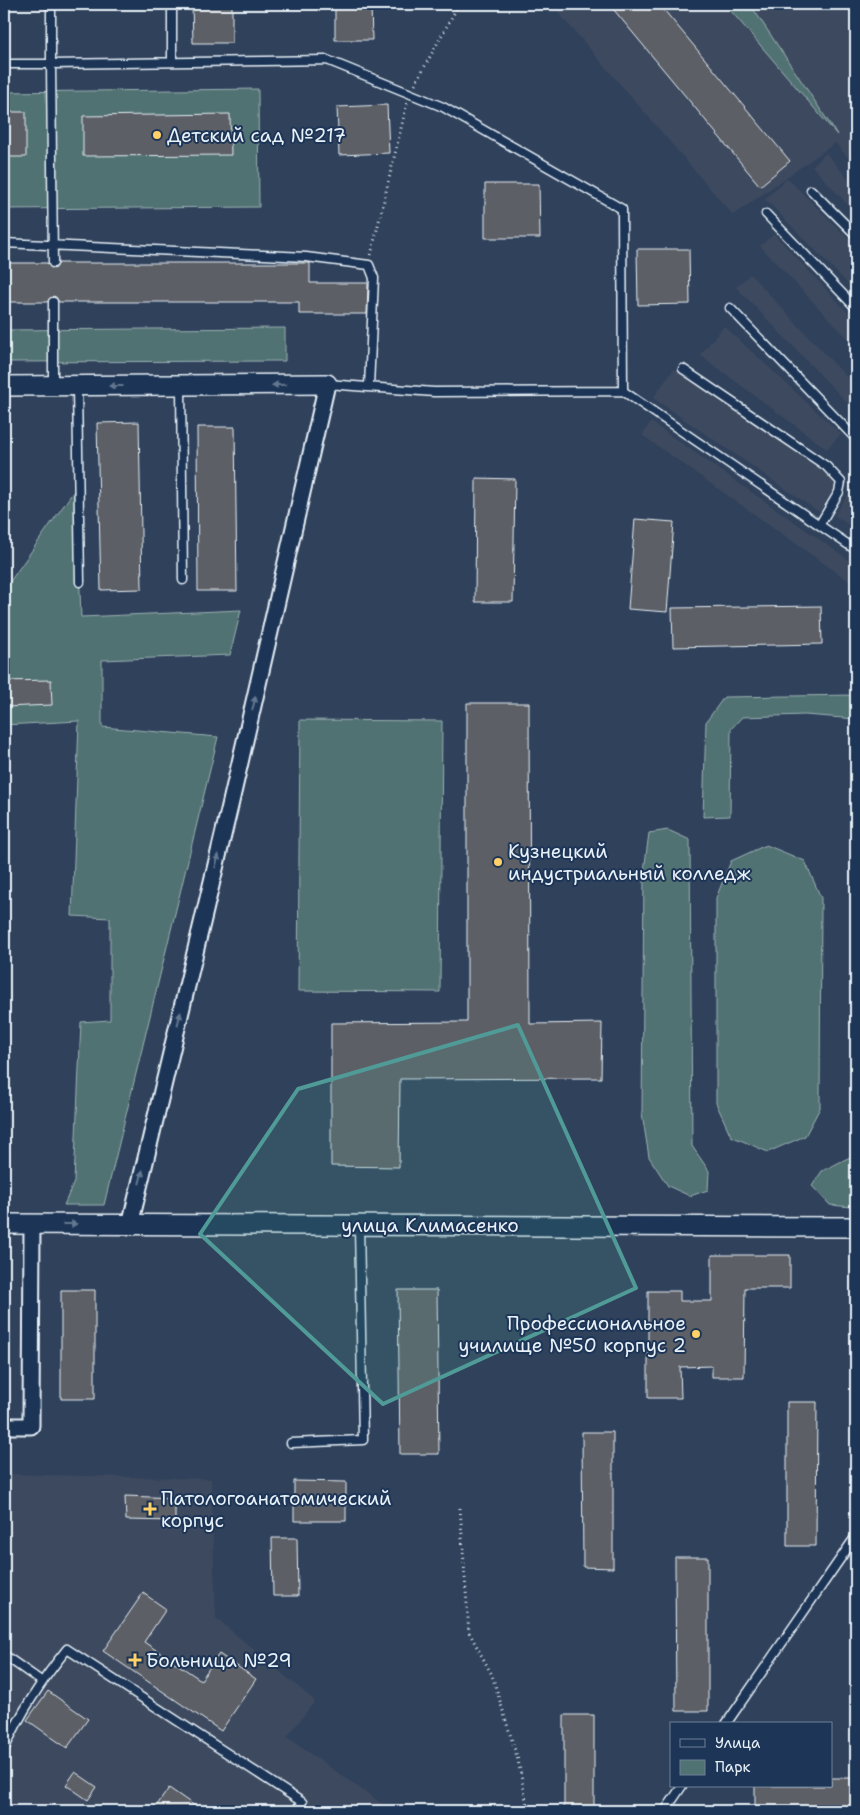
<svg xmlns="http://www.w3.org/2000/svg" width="860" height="1815" viewBox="0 0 860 1815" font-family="'Shantell Sans',sans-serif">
	<rect width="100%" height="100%" fill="#30415b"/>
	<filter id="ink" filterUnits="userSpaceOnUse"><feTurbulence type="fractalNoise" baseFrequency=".02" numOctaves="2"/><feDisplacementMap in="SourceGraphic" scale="10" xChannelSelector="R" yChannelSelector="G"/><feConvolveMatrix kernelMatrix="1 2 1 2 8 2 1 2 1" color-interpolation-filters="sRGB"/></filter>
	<g filter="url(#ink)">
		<path fill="#3d4a5e" d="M551,4H856V166L835,143L733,215Z
			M826,153L856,188V214L812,166Z
			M787,178L856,246V292L765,199Z
			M774,234L856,321V347L760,246Z
			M750,274L856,387V412L736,287Z
			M724,326L841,434L827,449L700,355Z
			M674,369L839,482L819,512L653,398Z
			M651,422L856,565V586L642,435Z
			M853,488L856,491V530L834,515Z
			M4,1474L211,1479L216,1618L315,1701L287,1737L392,1811H4Z"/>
		<path fill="#517272" stroke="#9cb2b5" d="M725,4H750L838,136Z
			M258,89L259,207L4,209V92Z
			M285,328V361L4,362V330Z
			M76,488L81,617L241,610L230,655L102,660V727L218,737L104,1205H64L74,1182L81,1022L110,1020V918L72,916L79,721L4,725V590Z
			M856,695V719L805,715L742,717L731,729L730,816L703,817L706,722L724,697Z
			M300,720L442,721L440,992L298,991Z
			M668,830L690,840L692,1146L709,1171L708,1190L690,1196L668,1186L649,1157L642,1113L644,871L649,833Z
			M766,845L805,861L821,898L820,1108L805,1136L768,1152L731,1136L716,1103V898L731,861Z
			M856,1154V1203L852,1207L830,1205L812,1186L822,1171Z"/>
		<path fill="#5b5e65" stroke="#e8f1f8" d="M192,4H232V43H193Z
			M335,4H371L372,40H335Z
			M609,4H659L790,161L760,186Z
			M387,105L389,153L339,155L337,107Z
			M4,112H26V157H4Z
			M230,114L231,155L83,156V116Z
			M485,184H539L540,238H485Z
			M637,249H689L690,304L638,305Z
			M4,263H47L53,269L56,268L59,263H310V283H368L367,314H299V302H59L56,297L53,296L47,302H4Z
			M139,422L142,589L101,590L97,423Z
			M197,427H235L237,591H198Z
			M476,478L515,479L513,602H475Z
			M635,519L674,522L667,612L628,609Z
			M821,606L822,644L673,647L672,608Z
			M51,680L52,705L4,707V681Z
			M467,703H529L530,1024L602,1023L601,1078L400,1079L399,1167L331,1166V1023L467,1022Z
			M712,1255H790V1288H745L744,1377H712V1366L680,1367L681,1398H648V1291H680V1301H712Z
			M61,1290H95V1399H61Z
			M398,1290H437L439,1454H400Z
			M787,1402H817L816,1546H787Z
			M582,1432H613V1568L583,1567Z
			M294,1481L346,1482V1521H294Z
			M125,1496L175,1498V1521L126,1520Z
			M272,1538H297L298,1596H273Z
			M675,1557H708V1711H676Z
			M143,1593L166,1609L144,1642L201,1680L219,1654L256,1679L221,1731L103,1651Z
			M48,1691L88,1719L67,1748L27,1720Z
			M564,1715H594V1811H564Z
			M75,1772L97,1787L88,1800L66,1785Z
			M831,1778H856V1811H755V1786H831Z
			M169,1788L202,1811H153Z"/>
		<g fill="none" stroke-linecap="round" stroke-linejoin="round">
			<g stroke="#e8f1f8" stroke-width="11">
				<path id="service" d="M51,4V64L327,60L443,107L622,209L623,391L434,392L327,384
					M172,4V62
					M4,64H51L53,263
					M811,190L856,235
					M766,214L856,308
					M4,243L306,257L369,265L374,278L369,386
					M53,302V385
					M730,308L856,439
					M683,369L826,466L841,482L839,492L820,524
					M77,386L80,582
					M181,387L183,580
					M623,391L856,550
					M291,1443L363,1440L359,1225
					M4,1655L41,1681
					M726,1724L856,1536
					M4,1750C21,1712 41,1681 67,1649L302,1802L296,1811
					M665,1811L682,1786"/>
			</g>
			<g stroke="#e8f1f8" stroke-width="19">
				<path id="minor" d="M130,1225L230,806L327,384
					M4,1426H31L32,1224"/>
			</g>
			<g stroke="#e8f1f8" stroke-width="22">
				<path id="tertiary" d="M4,386L327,384
					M4,1224L856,1227"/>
			</g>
			<path stroke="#e8f1f8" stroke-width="3" stroke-dasharray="1 4" stroke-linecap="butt" d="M415,84L459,4
				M371,255L407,103
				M460,1508L469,1632L492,1675L518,1760L528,1811"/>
			<use href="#service" stroke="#1d3557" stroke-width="8"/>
			<use href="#minor" stroke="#1d3557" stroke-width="15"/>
			<use href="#tertiary" stroke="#1d3557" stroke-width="19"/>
		</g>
		<defs><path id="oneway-solid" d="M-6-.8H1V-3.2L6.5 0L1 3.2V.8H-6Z" transform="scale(1.25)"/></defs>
		<g fill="#64778f">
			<use href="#oneway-solid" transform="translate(279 385) rotate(179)"/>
			<use href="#oneway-solid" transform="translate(116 386) rotate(-180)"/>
			<use href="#oneway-solid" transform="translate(254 703) rotate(-77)"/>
			<use href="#oneway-solid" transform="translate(217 861) rotate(-76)"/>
			<use href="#oneway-solid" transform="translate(179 1019) rotate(-76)"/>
			<use href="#oneway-solid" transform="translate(141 1177) rotate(-76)"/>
			<use href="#oneway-solid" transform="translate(70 1224)"/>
		</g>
	</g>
	<path fill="#509b97" fill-opacity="0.2" stroke="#509b97" stroke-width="4" stroke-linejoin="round" d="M518,1025L636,1288L383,1404L200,1234L298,1089Z"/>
	<g fill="#ffd166" stroke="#1d3557" stroke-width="2">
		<circle cx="157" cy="135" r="5"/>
		<circle cx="498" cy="862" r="5"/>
		<circle cx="696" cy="1334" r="5"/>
		<path d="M147.5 1501.5h5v5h5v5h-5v5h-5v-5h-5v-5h5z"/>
		<path d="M132.5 1652.5h5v5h5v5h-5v5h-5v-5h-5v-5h5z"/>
	</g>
	<g text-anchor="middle" stroke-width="4" stroke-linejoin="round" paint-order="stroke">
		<g font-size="19" fill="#e8f1f8" stroke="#1d3557" text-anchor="start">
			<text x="167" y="142">Детский сад №217</text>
			<text x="508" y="858">Кузнецкий<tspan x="508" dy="22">индустриальный колледж</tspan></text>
			<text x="686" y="1330" text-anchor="end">Профессиональное<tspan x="686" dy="22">училище №50 корпус 2</tspan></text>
			<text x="161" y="1505">Патологоанатомический<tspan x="161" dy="22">корпус</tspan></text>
			<text x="146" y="1667">Больница №29</text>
		</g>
		<g font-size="19" fill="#e8f1f8" stroke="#1d3557">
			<text x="430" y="1232">улица Климасенко</text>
		</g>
	</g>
	<rect width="860" height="1815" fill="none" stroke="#1d3557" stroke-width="20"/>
	<rect x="10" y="10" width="840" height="1795" fill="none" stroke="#e8f1f8" stroke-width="2" filter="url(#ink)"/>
	<rect x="670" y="1722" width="162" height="65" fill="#1d3557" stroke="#6e8097"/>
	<rect x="680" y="1739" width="25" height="8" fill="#1d3557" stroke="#6e8097"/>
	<text x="715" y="1748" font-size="15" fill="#e8f1f8">Улица</text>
	<rect x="680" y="1760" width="25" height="15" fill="#517272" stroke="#6e8097"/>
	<text x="715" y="1772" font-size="15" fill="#e8f1f8">Парк</text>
</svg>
